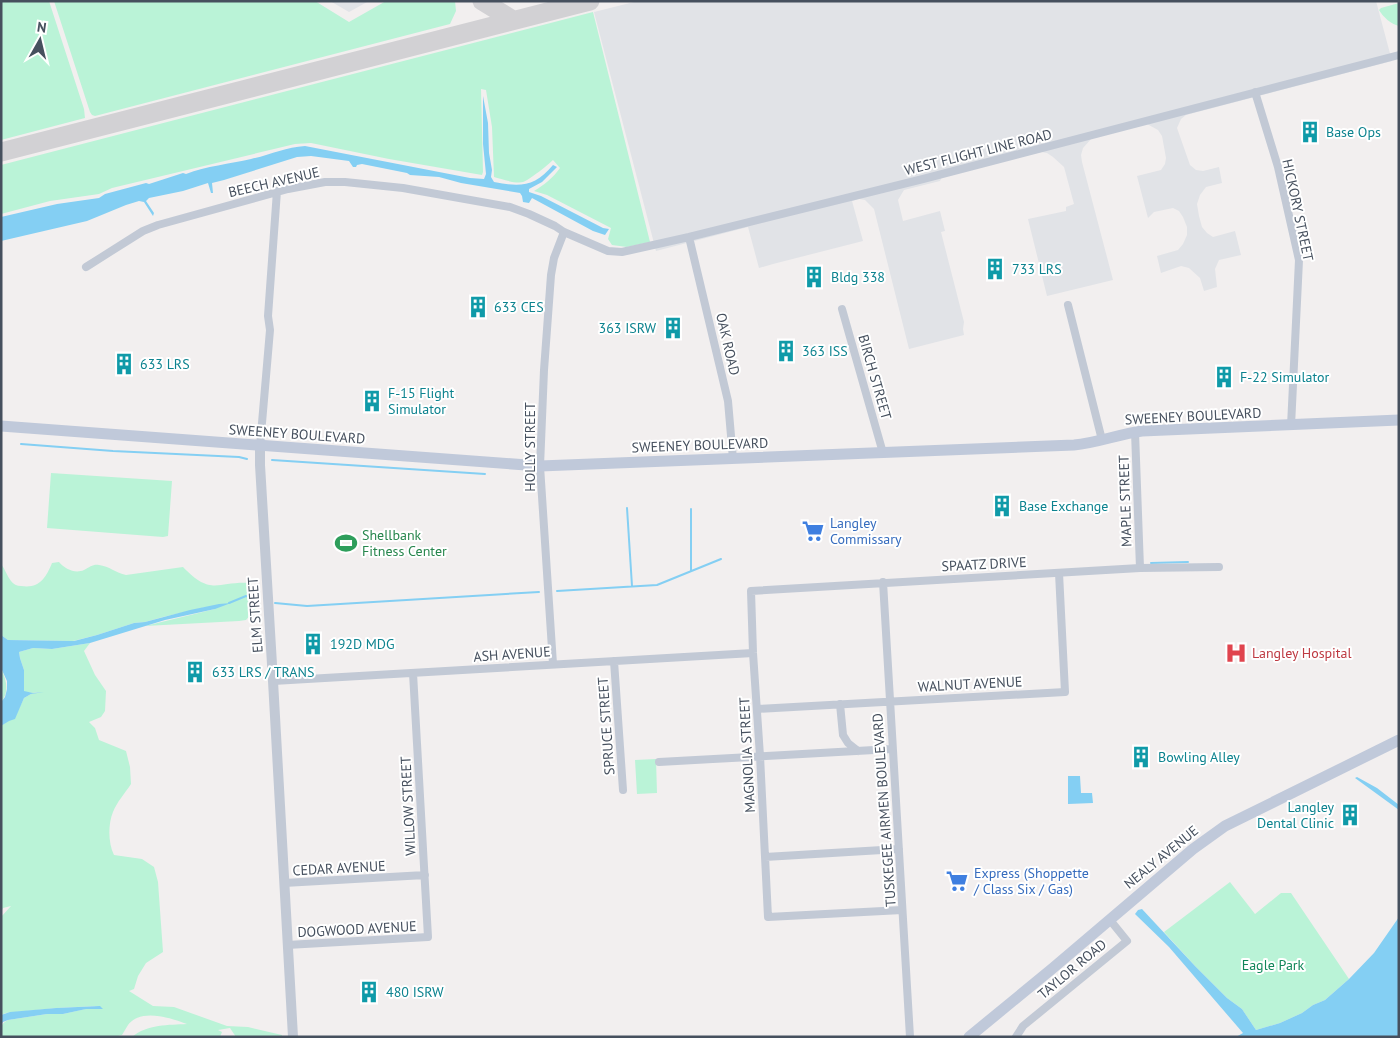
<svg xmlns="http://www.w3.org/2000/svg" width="1400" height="1038" viewBox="0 0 1400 1038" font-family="'PT Sans',sans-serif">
	<rect width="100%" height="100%" fill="#f2efef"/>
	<path fill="#e1e3e7" d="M330,1H369L349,12Z
		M638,1H1376L1392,61L1186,115L1181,119L1177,128L1190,165L1196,170L1203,171L1219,167L1222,183L1206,187L1200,195L1197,204L1199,216L1202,227L1207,233L1213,237L1235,231L1241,255L1219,260L1215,269L1217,287L1204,291L1200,278L1189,268L1181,266L1161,273L1157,256L1178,250L1183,244L1187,235V227L1183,217L1179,211L1173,208L1154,212L1148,218L1137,176L1161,170L1165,164L1166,158L1162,136L1158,130L1147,124L1092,138L1083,148L1081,155L1082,162L1113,280L1047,296L1028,219L1066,211V207L1074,204L1064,167L1053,157L1047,153L1041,152L942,177L940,181L904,190L898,200L903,221L940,211L945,231L941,232L964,322L963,329L964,335L909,349L874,209L865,200L859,199L852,201L863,241L773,264L759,268L748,227L656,251L594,12Z"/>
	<path fill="#baf3d7" d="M1,1H49L84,109L85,118L1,140Z
		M54,1H315L349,22L386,1H455L456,11L450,24L95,116L92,115L90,112Z
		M1399,3V26C1391,24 1383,17 1379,10L1381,8Z
		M593,12L650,242L627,247L612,245L608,239L611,228L547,195L534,191C544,185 553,178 560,168L553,160C548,165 529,180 523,182C516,184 501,179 494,177L492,127L486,90L481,89L483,172L482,175L389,159L311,143L295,144L112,188L99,194L50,201L1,214V165Z
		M51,473L172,481L168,536L163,537L47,528Z
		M59,562C65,569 75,574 84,570C90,567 93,564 99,565C109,566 116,573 126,575L183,567C212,597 217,581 250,583L259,593V605L246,620L239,621L145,626L215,609L206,607L163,617L145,622L134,623L97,635L73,641L8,640L1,635V564C5,569 7,576 11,581C13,584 17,586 21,586C39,589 46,578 52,563Z
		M90,643L84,651L95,675L106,691L105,711L101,717L89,722L95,728L99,740L126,751L130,767L131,784C125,793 117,802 113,812C108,824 108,843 114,855L142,859L154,867L158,882L163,952L146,963L138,976L134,989L129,991L153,1006L174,1007L227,1026L248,1027L282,1035V1037H236L230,1028L218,1030L222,1032L220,1037H132C147,1024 169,1025 187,1024C171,1018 141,1008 128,1025C126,1028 124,1032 122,1035L114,1037H1C1,1028 0,1024 8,1020L47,1014H63L99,1006L56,1008L6,1013L1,1015V917L11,906L3,908L1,912V726L16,715L24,698L31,694L40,692L33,693L24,692V670L20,658L19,652L33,648L52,649Z
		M1,668C6,680 10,691 1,702Z
		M656,759L657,793L637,794L635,760Z
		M1230,882L1255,914L1281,893H1291L1349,979L1325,1000L1313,1005L1302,1013L1280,1023L1256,1030L1242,1009L1227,998L1195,966L1164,932Z"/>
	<path fill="#84cff3" d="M483,96L488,123L489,153L492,170L491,177L494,182C520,187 535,187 553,165L557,167L542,182L529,189V192L541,196L603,228L609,229L605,235L593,231L532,198L529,203L523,202L522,196L520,193L461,183L439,177L410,175L407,173L362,164L357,165L356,167H353L349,161L311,156L297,157L224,180L212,183L213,193H211L208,183L183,191L149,198L146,201L154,213L153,216L144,202L139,201L126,205L87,221L1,241V217L57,204L99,198L105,194L146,183L149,184L183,173L186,174C206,166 230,164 251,159C270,155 286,147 305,146L470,178L484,179L486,174L483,144Z
		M231,603L215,609L165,620L90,643L52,649L33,648L19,652L20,658L24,670V691L33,693L44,692L31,694L24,698L15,719L9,721L1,726V702L5,697L7,689V681L1,668V635L8,640L74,641L97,635L134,623L145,622L190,610L219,604Z
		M1068,776H1080L1081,793H1092L1093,803L1068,804Z
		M1357,777L1377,788L1399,805V810L1355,778Z
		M1142,909L1195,966L1227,998L1242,1009L1256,1030L1280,1023L1302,1013L1313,1005L1325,1000L1349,979L1374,953L1399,917V1037H1236L1243,1033L1169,947L1135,914L1138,910Z
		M100,1006L103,1009H86L63,1014H47L8,1020L3,1022L1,1025V1015L10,1012L56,1008Z"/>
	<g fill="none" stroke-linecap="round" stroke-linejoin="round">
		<path stroke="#84cff3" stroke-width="2" d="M21,444L113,451L239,457L247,459
			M272,460L485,474
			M627,508L632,586
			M691,509V571
			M1151,563L1188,562
			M557,591L657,585L721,559
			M229,603L246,596L258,597
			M275,603L307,606L539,592"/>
		<path stroke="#d2d1d4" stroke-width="19" d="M482,1L513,20
			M1,152L590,1"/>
		<path stroke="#c2c9d5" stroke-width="8" d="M1255,92L1278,167L1299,260L1291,426
			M689,237L728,401L733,459
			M86,267L143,231L158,225L288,189L325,182H345L403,188L510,207L529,214L555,226L564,232L608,251L622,252L689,237L923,179L1399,55
			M1068,305L1102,440
			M842,309L883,453
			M1135,432L1140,568
			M260,446L270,330L268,316L277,191
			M883,582L910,1037
			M614,661L623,790
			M553,664L540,466L544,370L551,275L554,258L564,232
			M273,681L753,653
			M840,704L843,735L848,743L858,751
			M757,709L1065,692L1059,573
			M659,762L892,749
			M765,857L899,849
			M284,883L425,875
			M902,910L768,917L760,756L753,653L751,591L1140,568L1219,567
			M287,945L428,937L413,673
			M1016,1037L1023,1026L1127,941L1110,920"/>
		<path stroke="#c2c9d5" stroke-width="10" d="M260,446V465L273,681L293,1037"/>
		<path stroke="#c0c9da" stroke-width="11" d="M1,426L540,466L1074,445C1097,443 1119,434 1142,431L1399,420
			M969,1037L1053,968L1193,849L1225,826L1399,740"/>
	</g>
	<defs>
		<g id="building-bare" transform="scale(1.725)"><path d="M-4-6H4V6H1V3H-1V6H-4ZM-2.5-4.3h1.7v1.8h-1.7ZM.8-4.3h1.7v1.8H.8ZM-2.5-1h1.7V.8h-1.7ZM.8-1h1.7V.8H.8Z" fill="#0f9aa8" stroke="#fff" stroke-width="2.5" paint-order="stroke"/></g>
		<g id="supermarket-bare" transform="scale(1.725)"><path d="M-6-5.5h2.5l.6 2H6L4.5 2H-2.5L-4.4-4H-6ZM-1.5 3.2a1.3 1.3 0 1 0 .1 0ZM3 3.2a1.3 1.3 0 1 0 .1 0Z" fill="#3f7fe0" stroke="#fff" stroke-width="2.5" paint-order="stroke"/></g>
		<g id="stadium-bare" transform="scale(1.725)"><path d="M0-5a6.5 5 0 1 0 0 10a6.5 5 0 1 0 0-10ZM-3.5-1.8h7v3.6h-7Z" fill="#2e9e5b" stroke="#fff" stroke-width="2.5" paint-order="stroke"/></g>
		<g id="hospital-bare" transform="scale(1.725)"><path d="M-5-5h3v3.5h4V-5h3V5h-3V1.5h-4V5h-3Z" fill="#e0444e" stroke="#fff" stroke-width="2.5" paint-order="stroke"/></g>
	</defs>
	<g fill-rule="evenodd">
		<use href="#building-bare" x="1310" y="132"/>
		<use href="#building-bare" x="995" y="269"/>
		<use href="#building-bare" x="814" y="277"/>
		<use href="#building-bare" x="478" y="307"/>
		<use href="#building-bare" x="673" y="328"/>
		<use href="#building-bare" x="786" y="351"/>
		<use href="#building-bare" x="124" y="364"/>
		<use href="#building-bare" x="1224" y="377"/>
		<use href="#building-bare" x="372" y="401"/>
		<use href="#building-bare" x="1002" y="506"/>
		<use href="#supermarket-bare" x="813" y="531"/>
		<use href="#stadium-bare" x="346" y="543"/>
		<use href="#building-bare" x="313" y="644"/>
		<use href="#hospital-bare" x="1236" y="653"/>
		<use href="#building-bare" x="195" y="672"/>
		<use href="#building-bare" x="1141" y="757"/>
		<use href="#building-bare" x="1350" y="815"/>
		<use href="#supermarket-bare" x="957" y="881"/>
		<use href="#building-bare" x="369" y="992"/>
	</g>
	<g text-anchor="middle" stroke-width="4" stroke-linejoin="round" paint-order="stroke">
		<g font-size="14" fill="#0d838f" stroke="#fff" text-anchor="start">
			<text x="1326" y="137">Base Ops</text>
			<text x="1012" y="274">733 LRS</text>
			<text x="831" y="282">Bldg 338</text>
			<text x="494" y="312">633 CES</text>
			<text x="656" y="333" text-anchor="end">363 ISRW</text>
			<text x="802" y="356">363 ISS</text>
			<text x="140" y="369">633 LRS</text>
			<text x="1240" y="382">F-22 Simulator</text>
			<text x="388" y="398">F-15 Flight<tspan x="388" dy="16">Simulator</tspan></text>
			<text x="1019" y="511">Base Exchange</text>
			<text x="330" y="649">192D MDG</text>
			<text x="212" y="677">633 LRS / TRANS</text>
			<text x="1158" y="762">Bowling Alley</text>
			<text x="1334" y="812" text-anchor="end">Langley<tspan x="1334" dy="16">Dental Clinic</tspan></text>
			<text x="386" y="997">480 ISRW</text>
		</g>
		<g font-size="14" fill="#46505e" stroke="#fff">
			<text transform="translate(978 152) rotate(-14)" y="5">WEST FLIGHT LINE ROAD</text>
			<text transform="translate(274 182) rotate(-13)" y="5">BEECH AVENUE</text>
			<text transform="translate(1298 210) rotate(78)" y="5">HICKORY STREET</text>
			<text transform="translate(728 344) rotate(77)" y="5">OAK ROAD</text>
			<text transform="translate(875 377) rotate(74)" y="5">BIRCH STREET</text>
			<text transform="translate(1193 416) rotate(-3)" y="5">SWEENEY BOULEVARD</text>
			<text transform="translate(297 434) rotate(4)" y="5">SWEENEY BOULEVARD</text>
			<text transform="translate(700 445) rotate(-2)" y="5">SWEENEY BOULEVARD</text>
			<text transform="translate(530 447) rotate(-90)" y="5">HOLLY STREET</text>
			<text transform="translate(1125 501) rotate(-92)" y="5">MAPLE STREET</text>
			<text transform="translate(984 564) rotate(-3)" y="5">SPAATZ DRIVE</text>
			<text transform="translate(255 615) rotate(-94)" y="5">ELM STREET</text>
			<text transform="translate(512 654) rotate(-4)" y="5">ASH AVENUE</text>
			<text transform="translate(970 684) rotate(-3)" y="5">WALNUT AVENUE</text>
			<text transform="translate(606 726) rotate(-94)" y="5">SPRUCE STREET</text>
			<text transform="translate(747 755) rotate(-93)" y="5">MAGNOLIA STREET</text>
			<text transform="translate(408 806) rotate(-93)" y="5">WILLOW STREET</text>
			<text transform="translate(884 810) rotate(-94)" y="5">TUSKEGEE AIRMEN BOULEVARD</text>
			<text transform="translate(1161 857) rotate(-39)" y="5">NEALY AVENUE</text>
			<text transform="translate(339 868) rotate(-3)" y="5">CEDAR AVENUE</text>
			<text transform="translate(357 929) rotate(-3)" y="5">DOGWOOD AVENUE</text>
			<text transform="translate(1072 969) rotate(-40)" y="5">TAYLOR ROAD</text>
		</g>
		<g font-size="14" fill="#366cbe" stroke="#fff" text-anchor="start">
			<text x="830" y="528">Langley<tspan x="830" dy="16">Commissary</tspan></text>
			<text x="974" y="878">Express (Shoppette<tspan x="974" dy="16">/ Class Six / Gas)</tspan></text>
		</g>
		<g font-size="14" fill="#27864d" stroke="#fff" text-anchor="start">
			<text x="362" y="540">Shellbank<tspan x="362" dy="16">Fitness Center</tspan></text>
		</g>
		<g font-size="14" fill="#be3a42" stroke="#fff" text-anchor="start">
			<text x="1252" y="658">Langley Hospital</text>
		</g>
		<g font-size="14" fill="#108659" stroke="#fff">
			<text x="1273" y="970">Eagle Park</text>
		</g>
	</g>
	<rect width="1400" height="1038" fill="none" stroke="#46505e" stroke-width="5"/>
	<g transform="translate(40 40) rotate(8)" stroke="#ffffff" stroke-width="4" paint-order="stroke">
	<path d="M0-4L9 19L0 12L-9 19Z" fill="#46505e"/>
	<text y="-8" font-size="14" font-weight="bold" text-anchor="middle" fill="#46505e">N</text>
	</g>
</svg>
